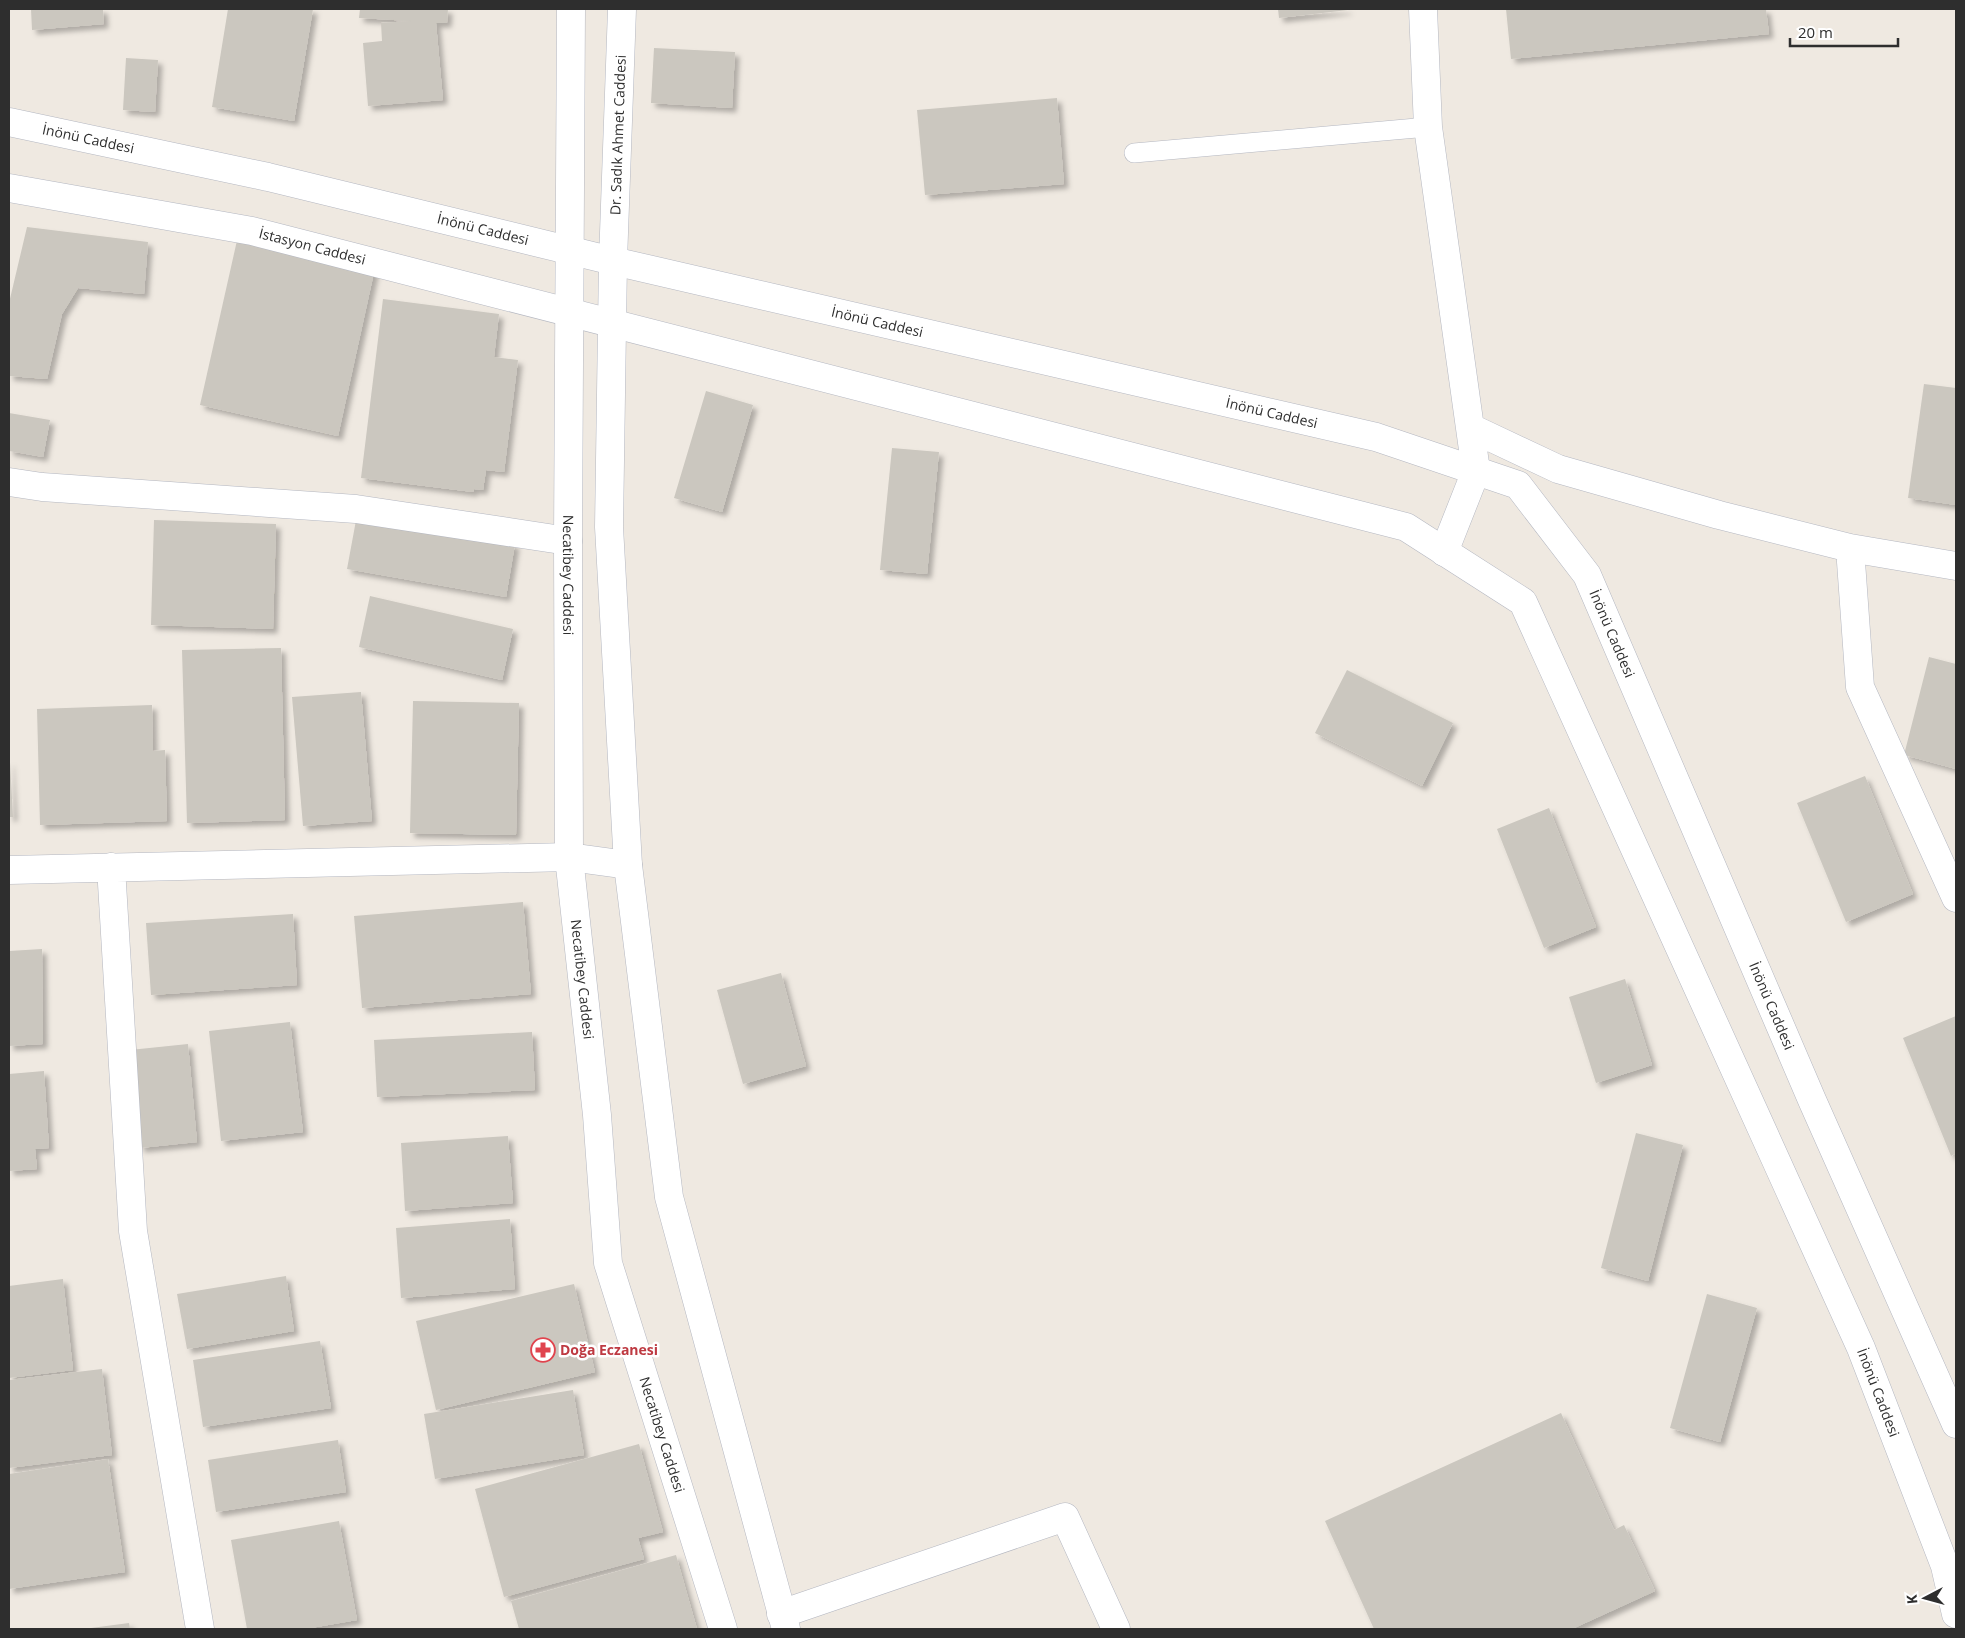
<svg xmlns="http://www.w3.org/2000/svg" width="1965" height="1638" viewBox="0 0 1965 1638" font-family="'Open Sans',sans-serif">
	<defs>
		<filter id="shadow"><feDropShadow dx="4.5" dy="4.5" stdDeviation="2.5" flood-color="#0004"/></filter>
	</defs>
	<rect width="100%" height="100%" fill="#efe9e1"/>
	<path fill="#cbc7bf" filter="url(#shadow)" d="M31,9H103L104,24L32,30Z
		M228,9H313L294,121L212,107Z
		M360,9H448L447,23H436L443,100L368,106L363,43L382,41L381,23L411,21L359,18Z
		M1278,9H1347L1348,10L1279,18Z
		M1506,9H1766L1769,34L1511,59Z
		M654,48L735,52L732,108L651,103Z
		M126,58L158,60L155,112L123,110Z
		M1057,98L1064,184L925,195L917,110Z
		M27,227L148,242L144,294L78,288L62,314L47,379L9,376V303Z
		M238,236L375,268L338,436L200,405Z
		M383,299L499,314L494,357L518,360L504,472L486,470L483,490L474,489L473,492L361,478Z
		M1924,384L1956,388V505L1908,498Z
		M706,391L753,405L722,512L674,498Z
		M9,413L50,420L43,457L9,451Z
		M892,448L939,452L927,574L880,570Z
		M357,515L515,544L506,597L347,569Z
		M154,520L276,524L273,629L151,625Z
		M370,596L513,629L502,680L359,647Z
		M281,648L285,820L187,823L182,650Z
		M1929,657L1956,664V769L1904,755Z
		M1347,670L1453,723L1422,786L1315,733Z
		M361,692L372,821L303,826L292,697Z
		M413,701L519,703L516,835L410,833Z
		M152,705L153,751L165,750L167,821L40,825L37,709Z
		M9,762H10L13,817H9Z
		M1865,776L1913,894L1846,922L1797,803Z
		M1549,808L1596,927L1544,948L1497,829Z
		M523,902L531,994L362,1008L354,916Z
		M293,914L297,985L151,995L146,923Z
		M42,949L43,1044L9,1046V951Z
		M781,973L806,1066L743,1084L717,990Z
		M1625,979L1652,1065L1596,1083L1569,997Z
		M1956,1016V1153L1951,1156L1903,1038Z
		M290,1022L303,1132L221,1141L209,1031Z
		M532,1032L535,1090L377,1097L374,1040Z
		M188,1044L197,1142L140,1148L130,1050Z
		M44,1071L49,1148L35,1149L37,1169L9,1171V1074Z
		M1636,1133L1683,1145L1648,1281L1601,1268Z
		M508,1136L513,1203L405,1211L401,1143Z
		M510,1219L515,1289L401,1298L396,1228Z
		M286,1276L294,1331L187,1349L177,1294Z
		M63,1279L73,1370L9,1378V1286Z
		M574,1284L595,1372L436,1410L416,1321Z
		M1707,1294L1757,1308L1720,1442L1670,1428Z
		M320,1341L331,1408L203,1427L193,1360Z
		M102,1369L112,1455L9,1468V1380Z
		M573,1390L584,1455L435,1479L424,1414Z
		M1561,1413L1614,1530L1624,1525L1655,1591L1572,1629H1374L1325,1521Z
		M338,1440L346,1492L216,1512L208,1460Z
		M639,1444L663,1532L638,1538L644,1559L504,1597L475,1489Z
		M108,1459L125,1572L9,1589V1474Z
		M339,1521L357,1620L305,1629H247L231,1540Z
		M676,1555L697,1629H519L511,1601Z
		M129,1623L130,1629H91V1628Z"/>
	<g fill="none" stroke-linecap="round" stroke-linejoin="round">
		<g stroke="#b4b7c1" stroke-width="20">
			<path id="lane" d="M1134,153L1428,127"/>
		</g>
		<g stroke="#b4b7c1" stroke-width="29">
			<path id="street" d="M1423,9L1428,127L1476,471L1444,552
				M1471,428L1558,469L1719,515L1850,548L1956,566
				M9,482L42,487L356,509L568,541
				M1850,548L1860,687L1956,898
				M111,867L133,1231L200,1629
				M9,870L569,857
				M781,1614L1065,1517L1116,1629"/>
		</g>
		<g stroke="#b4b7c1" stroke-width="29">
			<g id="secondary">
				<path id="s1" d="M571,9L568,541L569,857L597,1115L608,1263L723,1629"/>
				<path d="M622,9L613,261L609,527L628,865L669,1197L786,1629"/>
				<path id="s2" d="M9,122L268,177L613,261L1376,437L1518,485L1587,575L1812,1100L1956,1424"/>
				<path id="s3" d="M9,188L252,231L1406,527L1523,602L1861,1348L1945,1566L1956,1614"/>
				<path d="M569,857L628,865"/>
			</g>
		</g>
		<use href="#lane" stroke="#fff" stroke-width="19"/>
		<use href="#street" stroke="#fff" stroke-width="28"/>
		<use href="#secondary" stroke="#fff" stroke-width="28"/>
	</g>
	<defs>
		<g id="pharmacy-ring" transform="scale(1.25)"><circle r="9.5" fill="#fff" stroke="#e0444e" stroke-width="1.5"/><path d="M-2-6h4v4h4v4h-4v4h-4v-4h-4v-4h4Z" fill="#e0444e"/></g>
	</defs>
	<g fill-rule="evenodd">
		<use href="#pharmacy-ring" x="543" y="1350"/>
	</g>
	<g text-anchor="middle" stroke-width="5" stroke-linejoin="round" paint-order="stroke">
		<g font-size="14" fill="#2e2e2e" stroke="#fff">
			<text transform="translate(618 135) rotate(-88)" y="5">Dr. Sadık Ahmet Caddesi</text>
			<text dy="5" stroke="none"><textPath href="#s2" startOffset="81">İnönü Caddesi</textPath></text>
			<text dy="5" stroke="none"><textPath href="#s2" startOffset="486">İnönü Caddesi</textPath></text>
			<text dy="5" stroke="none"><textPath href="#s3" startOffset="309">İstasyon Caddesi</textPath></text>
			<text dy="5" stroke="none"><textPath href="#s2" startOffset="891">İnönü Caddesi</textPath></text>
			<text dy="5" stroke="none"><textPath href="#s2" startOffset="1296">İnönü Caddesi</textPath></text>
			<text dy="5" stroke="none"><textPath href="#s1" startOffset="566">Necatibey Caddesi</textPath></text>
			<text dy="5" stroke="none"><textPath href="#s2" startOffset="1730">İnönü Caddesi</textPath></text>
			<text dy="5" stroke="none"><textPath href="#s1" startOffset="971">Necatibey Caddesi</textPath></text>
			<text dy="5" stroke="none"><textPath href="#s2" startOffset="2135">İnönü Caddesi</textPath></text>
			<text dy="5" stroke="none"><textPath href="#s3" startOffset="2444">İnönü Caddesi</textPath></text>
			<text dy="5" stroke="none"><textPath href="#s1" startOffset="1436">Necatibey Caddesi</textPath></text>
		</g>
		<g font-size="14" font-weight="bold" fill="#be3a42" stroke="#fff" text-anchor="start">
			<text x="560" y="1355">Doğa Eczanesi</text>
		</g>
	</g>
	<rect width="1965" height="1638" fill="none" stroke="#2e2e2e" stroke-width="20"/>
	<g transform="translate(1925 1598) rotate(264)" stroke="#ffffff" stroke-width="4" paint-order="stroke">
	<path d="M0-4L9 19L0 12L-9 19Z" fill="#2e2e2e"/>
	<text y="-8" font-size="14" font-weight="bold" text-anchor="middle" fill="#2e2e2e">K</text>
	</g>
	<path d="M1790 38v8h108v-8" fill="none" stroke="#2e2e2e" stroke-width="2.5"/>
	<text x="1798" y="38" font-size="15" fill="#2e2e2e" stroke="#ffffff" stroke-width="4" paint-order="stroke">20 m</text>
</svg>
